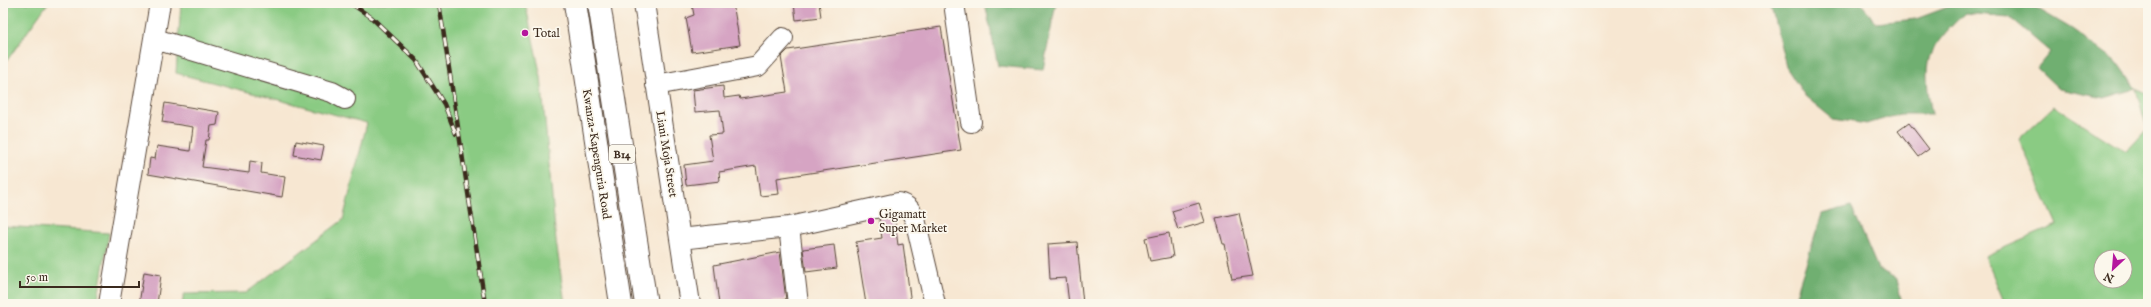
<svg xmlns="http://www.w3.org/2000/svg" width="2151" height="307" viewBox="0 0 2151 307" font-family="'IM FELL English',serif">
	<rect width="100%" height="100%" fill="#fbf7ec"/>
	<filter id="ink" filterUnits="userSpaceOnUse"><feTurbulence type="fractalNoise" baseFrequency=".025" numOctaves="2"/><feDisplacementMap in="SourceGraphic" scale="8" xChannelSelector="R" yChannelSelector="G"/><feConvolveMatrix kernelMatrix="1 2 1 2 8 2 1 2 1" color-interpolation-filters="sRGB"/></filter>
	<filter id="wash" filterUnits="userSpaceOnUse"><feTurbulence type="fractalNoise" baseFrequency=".012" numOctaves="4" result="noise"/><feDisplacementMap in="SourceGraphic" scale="16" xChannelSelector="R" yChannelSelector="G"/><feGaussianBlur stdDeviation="0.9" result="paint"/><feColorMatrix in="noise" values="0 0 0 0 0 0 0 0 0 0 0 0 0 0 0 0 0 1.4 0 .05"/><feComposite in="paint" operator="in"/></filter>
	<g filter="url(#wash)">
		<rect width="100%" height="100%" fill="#f7e7d2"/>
		<path fill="#8acb83" stroke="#627a50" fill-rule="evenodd" d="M3,3H48L3,66Z
			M181,3H509L526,7L541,77L556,241L565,304H182L184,294L246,293L343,220L367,123L176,73Z
			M2136,89L2148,95V300L2141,304H2005L1985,256L2057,225L2019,139L2054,106L2126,152L2147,129ZM2101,257H2125V281H2101Z
			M3,226L109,233L97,304H3Z"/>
		<path fill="#6faf71" stroke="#556c48" d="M985,3H1056L1043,70L998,66Z
			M1770,3H1861L1876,23L1916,19L1953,5L1951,3H2028L2072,29L2116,61L2136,89L2104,98L2059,89L2037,68L2050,52L2009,17L1965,13C1953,24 1931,46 1928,62C1925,79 1929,98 1932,114H1900L1867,124L1833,119L1805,96L1786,67Z
			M1851,206L1878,269L1897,279L1902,304H1793L1822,214Z"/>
		<g id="blocks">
			<path fill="#d6a4c3" d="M700,3H733L740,45L692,52L686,18L694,15L692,5Z
				M794,3H819L821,17L796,20Z
				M941,27L961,150L777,178L779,194L760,196L756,166L719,172L720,181L686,185L684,165L713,161L709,135L723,134L720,110L695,112L693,90L723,86L724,98L739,96L740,99L787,92L781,57L788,50Z
				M165,103L219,112L217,125L211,126L209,140H206L202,167L249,173L250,161L262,163L261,173L285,177L282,197L148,174L150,158L155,159L157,146L190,151L193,127L162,122Z
				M1909,123L1929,149L1918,157L1898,131Z
				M296,141L324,146L321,160L294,155Z
				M1199,203L1205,222L1178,230L1172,211Z
				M1239,213L1253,276L1232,279L1225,244H1223L1216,218Z
				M894,216L898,245L903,244L911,304H866L856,242L882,238L879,219Z
				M1169,233L1173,257L1150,261L1145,238Z
				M1077,242L1083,304H1069L1066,278L1050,279L1048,244Z
				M834,245L837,268L806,272L803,249Z
				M780,252L786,300L772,301V304H719L714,265Z
				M144,272L161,275L157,304H139Z"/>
		</g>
	</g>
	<g filter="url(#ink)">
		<use href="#blocks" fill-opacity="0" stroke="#574639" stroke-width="1"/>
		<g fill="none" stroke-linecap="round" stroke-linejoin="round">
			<g stroke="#574639" stroke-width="22">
				<path id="minor" d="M644,3L690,304
					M954,3L971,122
					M155,39L332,92L345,99
					M656,85L758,66L783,38
					M789,227L798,304
					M680,239L789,227L898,203C907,205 911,210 915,219L935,304
					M109,304L160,3"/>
			</g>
			<g stroke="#574639" stroke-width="24">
				<path id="highway" d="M575,3L621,304
					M599,3L646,304"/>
			</g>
			<use href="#minor" stroke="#fff" stroke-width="20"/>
			<use href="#highway" stroke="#fff" stroke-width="22"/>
			<g stroke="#3b2a1e" stroke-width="4.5">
				<path id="rail" d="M350,3L371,17L416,60L444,104L456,134
					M439,3L485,304
					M3,4L4,3"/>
			</g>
			<use href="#rail" stroke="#fbf7ec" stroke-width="3" stroke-dasharray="9" stroke-linecap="butt"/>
		</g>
	</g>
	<g fill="#b5179e" stroke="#fbf7ec" stroke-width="1.5">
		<circle cx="525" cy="33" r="4"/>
		<circle cx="871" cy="221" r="4"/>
	</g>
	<g text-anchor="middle" stroke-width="3.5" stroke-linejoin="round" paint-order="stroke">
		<rect fill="#fbf7ec" stroke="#75685c" stroke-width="1" x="609" y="145" width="26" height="18" rx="3"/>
		<g font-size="11" font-weight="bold" fill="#3b2a1e">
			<text x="622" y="158">B14</text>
		</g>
		<g font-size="12" fill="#3b2a1e" stroke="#fbf7ec" text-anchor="start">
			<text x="533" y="37">Total</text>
			<text x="879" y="218">Gigamatt<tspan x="879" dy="14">Super Market</tspan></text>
		</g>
		<g font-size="12" fill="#3b2a1e" stroke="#fbf7ec">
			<text transform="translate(597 154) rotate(81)" y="4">Kwanza-Kapenguria Road</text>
			<text transform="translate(667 154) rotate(81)" y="4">Liani Moja Street</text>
		</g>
	</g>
	<rect width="2151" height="307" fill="none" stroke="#fbf7ec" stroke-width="16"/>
	<g transform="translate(2113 269) rotate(206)"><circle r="19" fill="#fbf7ec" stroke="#aea59a"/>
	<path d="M0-3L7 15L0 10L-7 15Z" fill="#b5179e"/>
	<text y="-6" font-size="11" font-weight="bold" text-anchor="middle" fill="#3b2a1e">N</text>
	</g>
	<path d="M20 281v6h119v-6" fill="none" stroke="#3b2a1e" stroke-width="2"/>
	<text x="26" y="281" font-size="12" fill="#3b2a1e" stroke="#fbf7ec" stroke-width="3" paint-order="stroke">50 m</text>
</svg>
